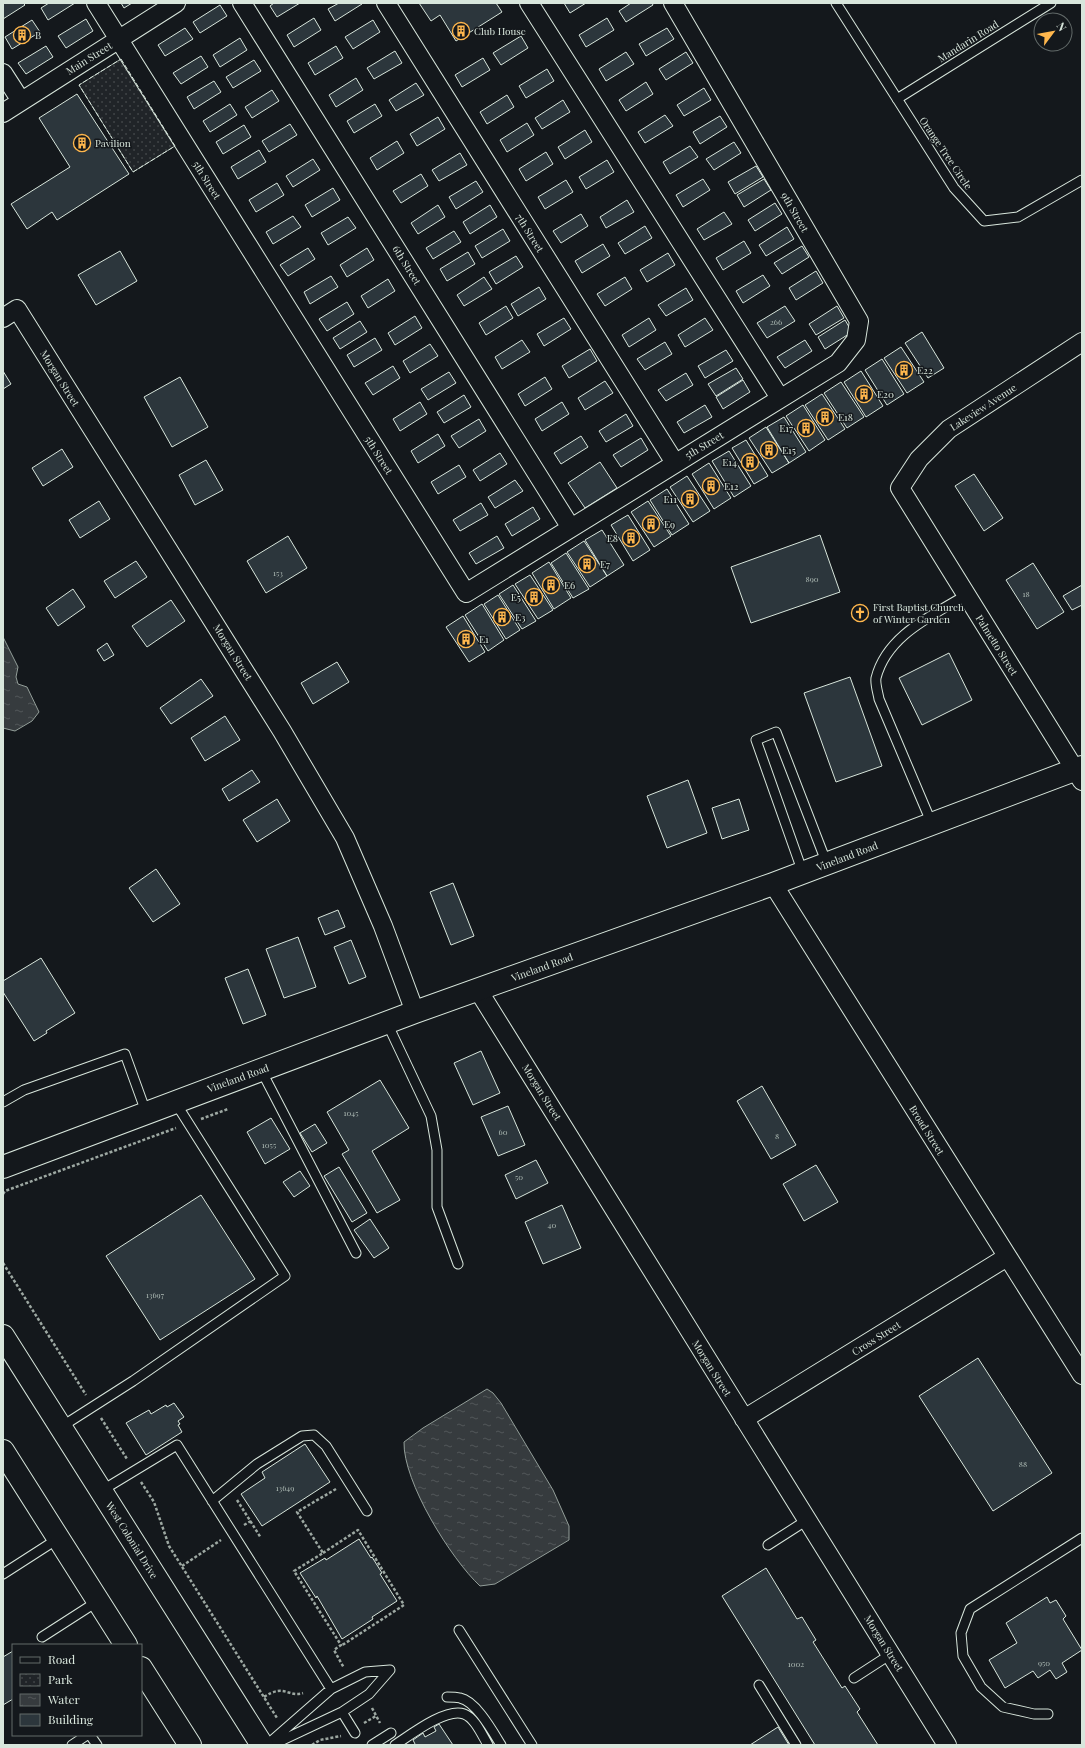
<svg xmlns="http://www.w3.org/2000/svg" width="1085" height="1748" viewBox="0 0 1085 1748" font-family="'Playfair Display',serif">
	<defs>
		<pattern id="park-dots" width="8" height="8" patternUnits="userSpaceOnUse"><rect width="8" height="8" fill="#202428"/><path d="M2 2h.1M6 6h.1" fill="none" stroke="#404447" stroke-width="1.8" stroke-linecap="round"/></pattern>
		<pattern id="water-ripples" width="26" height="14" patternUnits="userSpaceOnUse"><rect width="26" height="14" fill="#363b3e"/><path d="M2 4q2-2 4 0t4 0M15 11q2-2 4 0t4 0" fill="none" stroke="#525759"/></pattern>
	</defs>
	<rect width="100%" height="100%" fill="#14181c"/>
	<path fill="url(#park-dots)" stroke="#939e99" d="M121,59L175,146L133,172L79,85Z"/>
	<path fill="url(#water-ripples)" stroke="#939e99" d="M3,637L18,667L16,677L18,684L27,687L39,712L32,721L15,731L3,728Z
		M487,1389L493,1393L501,1403L553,1490L569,1526V1540L495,1584L480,1586C451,1559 403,1482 404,1442L423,1428Z"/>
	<path fill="#2c363c" stroke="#d8e6dc" d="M3,3H23L25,5L3,19Z
		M49,3H75L48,20L41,8Z
		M121,3H132L124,8Z
		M274,3H300L277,17L270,6Z
		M339,3H362V4L335,21L328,9Z
		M419,3H496L502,12L456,41L440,15L431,21Z
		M564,3H586L570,13Z
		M631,3H652L653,5L626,22L619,11Z
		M220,5L227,16L200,33L193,22Z
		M314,18L321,30L294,47L287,35Z
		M607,18L614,30L586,47L579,35Z
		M86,19L93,31L66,48L58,36Z
		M32,20L40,32L12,49L5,37Z
		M373,20L380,32L353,49L345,37Z
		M185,28L193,39L165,56L158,45Z
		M667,28L674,39L646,56L639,44Z
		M521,36L528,48L501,65L493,53Z
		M240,38L247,50L220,67L213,55Z
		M46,46L53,57L26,74L18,63Z
		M336,46L343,58L315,75L308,63Z
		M395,51L402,63L374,79L367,68Z
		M626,52L634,64L606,81L599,69Z
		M686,52L693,63L666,80L659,69Z
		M201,56L208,67L181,84L173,73Z
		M483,58L490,70L462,87L455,75Z
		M254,60L261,71L233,88L226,77Z
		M547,69L554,81L526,98L519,86Z
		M356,78L363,90L336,107L329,95Z
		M214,81L221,92L194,109L187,97Z
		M646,82L653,94L626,111L619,100Z
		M416,83L424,95L396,111L389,100Z
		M704,88L711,100L684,116L677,105Z
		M272,90L279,101L252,118L245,107Z
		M77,94L129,174L57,220L52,212L27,229L11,204L70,167L39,118Z
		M507,95L514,107L487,124L480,112Z
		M563,100L570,112L542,129L535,118Z
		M230,104L237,115L210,132L203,121Z
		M375,104L382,116L354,133L347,121Z
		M665,115L673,126L645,143L638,132Z
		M720,116L727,127L700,144L693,132Z
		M438,117L445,129L417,146L410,134Z
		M527,123L534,135L507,152L500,140Z
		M290,124L297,135L269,152L262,141Z
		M244,125L251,137L223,154L216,142Z
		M585,130L592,142L565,159L558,147Z
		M397,141L404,153L377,170L370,158Z
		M734,142L741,153L714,170L706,159Z
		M690,146L698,157L670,174L663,162Z
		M259,150L266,162L238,179L231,167Z
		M546,152L553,164L526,181L519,169Z
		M460,153L467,165L439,181L432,170Z
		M313,159L320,170L293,187L286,176Z
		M607,160L614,172L586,189L579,177Z
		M756,166L763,177L735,194L728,182Z
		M421,174L428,186L401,203L393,191Z
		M703,179L710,190L683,207L676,195Z
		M764,179L771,190L744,207L737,195Z
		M566,180L573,192L545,209L538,197Z
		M476,181L483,192L456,209L449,197Z
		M277,183L284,195L256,212L249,200Z
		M333,188L340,200L312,217L305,205Z
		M627,200L634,212L606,228L600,217Z
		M775,203L782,214L755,231L748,220Z
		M438,205L445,217L418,234L411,223Z
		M490,205L497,217L470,234L463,222Z
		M724,212L732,224L704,240L697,229Z
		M581,214L588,226L561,243L553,231Z
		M293,216L301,227L273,244L266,232Z
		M348,217L356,228L328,245L321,233Z
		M645,226L652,238L625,254L618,243Z
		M787,227L794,239L766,256L759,245Z
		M503,229L510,241L482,258L475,246Z
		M454,231L461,242L433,259L426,248Z
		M744,241L751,253L723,270L716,258Z
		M603,244L610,256L582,273L575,261Z
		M802,246L809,257L782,274L774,263Z
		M308,248L315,259L288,276L280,265Z
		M367,248L374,260L347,277L340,265Z
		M120,251L137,281L96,305L78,275Z
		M468,252L475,264L447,281L440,269Z
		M668,253L675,265L647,282L640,270Z
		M516,256L523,267L496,284L489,272Z
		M816,271L823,283L796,300L789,288Z
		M763,275L770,286L743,303L736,291Z
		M331,276L338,287L310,304L304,292Z
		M484,277L492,289L464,306L457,295Z
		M625,277L632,289L605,306L597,294Z
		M388,279L395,291L368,308L361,296Z
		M539,287L546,299L518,316L511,304Z
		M686,288L693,300L666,316L658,305Z
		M347,302L354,314L327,331L319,319Z
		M506,306L513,318L486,335L479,323Z
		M785,306L795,321L767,338L757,323Z
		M837,306L844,318L816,335L809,324Z
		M415,316L422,328L395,345L388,333Z
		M564,318L571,329L544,346L537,334Z
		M649,318L656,330L629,347L622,335Z
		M705,318L713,330L685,347L678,335Z
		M845,320L852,332L825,349L818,337Z
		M360,321L367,332L340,349L333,338Z
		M922,332L944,368L928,378L905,343Z
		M375,338L382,350L354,367L347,355Z
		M522,340L530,352L502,369L495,357Z
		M805,340L812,351L785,368L777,357Z
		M665,342L672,354L645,370L637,359Z
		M430,344L438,356L410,373L403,361Z
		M901,347L924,382L907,393L884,358Z
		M590,349L597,361L569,378L562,366Z
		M726,350L733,361L705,378L698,366Z
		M882,359L904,394L887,405L865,370Z
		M393,366L400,378L373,395L365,383Z
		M736,368L743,379L716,396L708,384Z
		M3,371L11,384L3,389Z
		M861,371L883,406L866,417L844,382Z
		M449,372L456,383L428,400L421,389Z
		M686,373L693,385L666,401L658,390Z
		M180,377L208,427L172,447L144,397Z
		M545,377L552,389L525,406L518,394Z
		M743,380L750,392L723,409L716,397Z
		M605,381L613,393L585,410L578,398Z
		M841,382L864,417L847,428L824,393Z
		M822,394L845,429L828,440L805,405Z
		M464,395L471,407L444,423L437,412Z
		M420,402L427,414L400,431L393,419Z
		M562,402L569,414L542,431L535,419Z
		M705,405L712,417L684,433L677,422Z
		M803,405L825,440L809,451L786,416Z
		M626,414L633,426L606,442L599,431Z
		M784,417L806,452L789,463L767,427Z
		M479,419L486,431L459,448L451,436Z
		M766,427L789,463L772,473L749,438Z
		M438,434L445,446L418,463L411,451Z
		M581,436L588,447L561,464L554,453Z
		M641,438L648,450L621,467L613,455Z
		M746,440L768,476L754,484L732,448Z
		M62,449L73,467L43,486L32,468Z
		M729,451L751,486L734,497L712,461Z
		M500,453L507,464L480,481L473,470Z
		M206,460L223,490L195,505L179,475Z
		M600,462L617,488L585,508L568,483Z
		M709,463L731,498L714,509L692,474Z
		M459,465L466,477L438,494L431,482Z
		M974,474L1003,518L984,531L955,486Z
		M687,476L710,511L693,522L670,487Z
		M515,480L523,491L495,508L488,497Z
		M667,489L689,524L672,535L650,500Z
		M99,501L110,519L80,538L69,520Z
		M648,501L671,536L654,547L631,512Z
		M481,503L488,515L460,531L453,520Z
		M533,507L540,519L512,536L505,524Z
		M628,515L650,550L633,561L611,525Z
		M602,530L624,565L607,576L585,540Z
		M820,535L840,592L751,623L731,567Z
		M288,536L307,568L266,593L247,561Z
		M497,536L504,548L476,564L469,553Z
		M584,541L607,576L590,587L567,552Z
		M566,553L589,589L573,598L551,563Z
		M136,561L147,577L115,598L104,581Z
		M549,562L571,598L554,609L532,573Z
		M1033,563L1064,612L1037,629L1006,580Z
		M530,575L553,610L538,619L515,584Z
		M513,585L536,621L522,629L499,594Z
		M1082,585V605L1072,610L1063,596Z
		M73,589L85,607L58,626L46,608Z
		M498,595L520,630L506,639L484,604Z
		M171,600L185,621L147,647L132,626Z
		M482,604L504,640L488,651L465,615Z
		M463,616L485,652L469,662L446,627Z
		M107,643L114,655L104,661L97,650Z
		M949,653L972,700L922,725L899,678Z
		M337,662L349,682L313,704L301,683Z
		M850,677L882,766L836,782L804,693Z
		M201,679L213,696L171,724L160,708Z
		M225,716L240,740L205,761L191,738Z
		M252,770L260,782L229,801L222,789Z
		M688,780L707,833L667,848L647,796Z
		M277,799L290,821L257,842L243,820Z
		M739,799L749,830L722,839L712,808Z
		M156,869L180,904L153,922L129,888Z
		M453,883L474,936L451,945L430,892Z
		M338,910L345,927L325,935L318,918Z
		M298,937L316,987L284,998L266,949Z
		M351,940L366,977L349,984L334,947Z
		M41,958L75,1013L46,1031L47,1033L34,1041L3,992V981Z
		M248,969L266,1015L243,1024L225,978Z
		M481,1051L500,1093L473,1105L454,1063Z
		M380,1080L409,1128L372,1151L400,1200L377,1213L342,1154L349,1150L327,1112Z
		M762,1086L796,1145L771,1159L737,1101Z
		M508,1106L525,1145L498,1156L481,1117Z
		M271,1118L290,1149L265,1164L247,1132Z
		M315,1124L327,1143L312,1152L300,1133Z
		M536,1160L548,1183L516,1199L505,1175Z
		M816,1165L838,1202L804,1221L783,1184Z
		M339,1167L367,1213L352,1222L324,1176Z
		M300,1171L310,1186L294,1197L283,1182Z
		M201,1195L255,1279L160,1340L106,1256Z
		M562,1205L581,1248L543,1264L525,1222Z
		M370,1219L389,1248L374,1258L354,1230Z
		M978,1358L1052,1473L993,1511L919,1396Z
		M174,1403L184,1417L178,1421L180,1424L178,1425L182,1432L146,1455L126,1423L149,1410L151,1414L166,1405L167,1407Z
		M305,1444L330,1482L262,1526L241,1494L265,1478L262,1472Z
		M359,1539L371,1558L372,1557L382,1573L380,1574L397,1601L372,1617L373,1619L342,1639L317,1596L316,1598L300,1573L325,1558L326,1560Z
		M766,1568L797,1619L802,1617L816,1640L813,1642L842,1688L845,1686L860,1709L857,1712L878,1745H815L722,1596Z
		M1047,1597L1050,1603L1056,1600L1066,1616L1063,1619L1082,1650L1062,1663L1067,1672L1056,1679L1050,1670L1038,1678L1033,1671L1005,1688L989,1660L1017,1643L1006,1623Z
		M13,1651V1699L3,1705V1657Z
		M439,1724L453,1745H414L415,1744L413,1740L423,1733L425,1737L436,1731L434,1727Z
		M778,1727L789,1745H750Z"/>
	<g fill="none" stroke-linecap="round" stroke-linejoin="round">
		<g stroke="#d8e6dc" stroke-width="11">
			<path id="service" d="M836,3L954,188L984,221L1018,217L1082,180
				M897,99L1051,3
				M932,824L879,699C878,693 875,684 876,678C887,635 932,616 966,595
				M803,873L756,740L776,732L827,864
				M387,1023L431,1116L437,1150V1207L458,1264
				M261,1070L356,1253
				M3,1102L24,1090L125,1054L146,1112
				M61,1427L133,1381L285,1276L175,1102
				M101,1491L177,1445L331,1689
				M212,1501L257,1464L302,1436L314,1435L326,1446L367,1511
				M768,1545L807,1520
				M3,1574L59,1538
				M459,1630L532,1745
				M42,1637L98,1601
				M854,1678L891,1654
				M759,1685L796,1745
				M447,1697C451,1697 456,1697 460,1698C476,1701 493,1732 501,1745
				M342,1712L355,1733
				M1048,1714H1034L1003,1707L981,1687L963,1656L961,1633L970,1609L1082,1538
				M90,1735L97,1745
				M274,1744L342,1712L369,1694L390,1670
				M72,1745L87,1735
				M267,1745L331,1689L365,1672L390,1670
				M372,1745L391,1733
				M395,1745C409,1736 446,1707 464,1714C475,1718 482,1735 488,1745"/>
		</g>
		<g stroke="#d8e6dc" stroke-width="20">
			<path id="minor" d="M96,3L466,593L838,363L856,340L859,321L673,3
				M242,3L571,528
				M386,3L675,463
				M529,3L780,398
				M3,73L21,101
				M3,113L176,3
				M3,318L17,309L282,731L345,838L383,926L415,1012
				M1082,342L949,429L919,459L900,488L1082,781
				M773,884L1082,1375
				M478,990L947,1745
				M744,1419L1007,1257"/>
		</g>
		<g stroke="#d8e6dc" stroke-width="24">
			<path id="secondary" d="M3,1167L415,1012L773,884L1082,767"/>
		</g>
		<g stroke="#d8e6dc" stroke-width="24">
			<path id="trunk" d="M3,1336L262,1745
				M3,1451L126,1645
				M141,1668L190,1745"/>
		</g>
		<path stroke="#9da8a2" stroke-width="2.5" stroke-dasharray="3 2" stroke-linecap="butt" d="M201,1119L228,1109
			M3,1194L5,1191L176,1128
			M3,1263L86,1395
			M101,1418L127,1459
			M141,1482L154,1502L169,1546L277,1718
			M336,1489L297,1512L323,1553L294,1571L341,1645L334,1650L344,1668
			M237,1500L261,1538
			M244,1525L251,1521
			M323,1553L358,1530L404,1605L344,1644L341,1645
			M182,1566L221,1540
			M264,1697C285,1683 288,1698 303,1693
			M372,1708L380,1723
			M364,1723L376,1716
			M312,1745L320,1740L341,1736"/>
		<use href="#service" stroke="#14181c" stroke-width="9"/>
		<use href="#minor" stroke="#14181c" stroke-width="18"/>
		<use href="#secondary" stroke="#14181c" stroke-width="22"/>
		<use href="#trunk" stroke="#14181c" stroke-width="22"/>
		<path stroke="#d8e6dc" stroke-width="1" stroke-dasharray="5 2" stroke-linecap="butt" d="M121,59L175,146L133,172L79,85Z"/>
	</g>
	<defs>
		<g id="building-ring" transform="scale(0.9)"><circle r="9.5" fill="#14181c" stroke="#ffb74d" stroke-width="1.5"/><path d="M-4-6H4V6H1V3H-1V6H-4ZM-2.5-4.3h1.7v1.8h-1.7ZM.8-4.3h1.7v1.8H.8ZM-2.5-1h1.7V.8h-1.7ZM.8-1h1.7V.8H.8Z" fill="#ffb74d"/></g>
		<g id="church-ring" transform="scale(0.9)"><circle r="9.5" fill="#14181c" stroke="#ffb74d" stroke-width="1.5"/><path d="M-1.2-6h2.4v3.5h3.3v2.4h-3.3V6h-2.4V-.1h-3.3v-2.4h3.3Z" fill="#ffb74d"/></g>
	</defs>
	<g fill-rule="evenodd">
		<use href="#building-ring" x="461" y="31"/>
		<use href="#building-ring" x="22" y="35"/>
		<use href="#building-ring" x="82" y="143"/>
		<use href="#building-ring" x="904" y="370"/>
		<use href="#building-ring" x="864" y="394"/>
		<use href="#building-ring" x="825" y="417"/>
		<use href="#building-ring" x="806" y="428"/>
		<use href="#building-ring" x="769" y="450"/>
		<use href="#building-ring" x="750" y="462"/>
		<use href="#building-ring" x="711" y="486"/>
		<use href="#building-ring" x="690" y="499"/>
		<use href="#building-ring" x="651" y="524"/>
		<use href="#building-ring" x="631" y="538"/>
		<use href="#building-ring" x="587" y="564"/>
		<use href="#building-ring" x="551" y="585"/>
		<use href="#building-ring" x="534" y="597"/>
		<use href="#church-ring" x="860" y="613"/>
		<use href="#building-ring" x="502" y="617"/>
		<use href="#building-ring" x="466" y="639"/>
	</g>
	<g text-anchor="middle" stroke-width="3" stroke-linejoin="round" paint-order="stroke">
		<g font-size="8" fill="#adbab4">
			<text x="776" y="325">266</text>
			<text x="278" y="576">153</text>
			<text x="812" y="582">890</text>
			<text x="1026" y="597">18</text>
			<text x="351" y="1116">1045</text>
			<text x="503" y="1135">60</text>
			<text x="777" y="1139">8</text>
			<text x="269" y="1148">1055</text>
			<text x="519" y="1180">50</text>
			<text x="552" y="1228">40</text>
			<text x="155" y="1298">13697</text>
			<text x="1023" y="1467">88</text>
			<text x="285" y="1491">13649</text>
			<text x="1044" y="1666">950</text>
			<text x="796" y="1667">1002</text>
		</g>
		<g font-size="10" fill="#d8e6dc" stroke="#14181c" text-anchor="start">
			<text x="474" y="35">Club House</text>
			<text x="35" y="39">B</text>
			<text x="95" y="147">Pavilion</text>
			<text x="917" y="374">E22</text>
			<text x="877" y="398">E20</text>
			<text x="838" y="421">E18</text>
			<text x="793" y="432" text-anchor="end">E17</text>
			<text x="782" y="454">E15</text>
			<text x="737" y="466" text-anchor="end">E14</text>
			<text x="724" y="490">E12</text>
			<text x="677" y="503" text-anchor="end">E11</text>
			<text x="664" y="528">E9</text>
			<text x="618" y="542" text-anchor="end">E8</text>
			<text x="600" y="568">E7</text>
			<text x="564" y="589">E6</text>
			<text x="521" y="601" text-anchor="end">E5</text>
			<text x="873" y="611">First Baptist Church<tspan x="873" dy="12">of Winter Garden</tspan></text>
			<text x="515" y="621">E3</text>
			<text x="479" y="643">E1</text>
		</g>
		<g font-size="10" fill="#d8e6dc" stroke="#14181c">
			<text transform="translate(968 41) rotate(-32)" y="4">Mandarin Road</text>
			<text transform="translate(89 58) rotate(-32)" y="4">Main Street</text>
			<text transform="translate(946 153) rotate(56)" y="4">Orange Tree Circle</text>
			<text transform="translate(207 180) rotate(58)" y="4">5th Street</text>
			<text transform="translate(795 212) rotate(60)" y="4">9th Street</text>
			<text transform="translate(530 233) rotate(58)" y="4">7th Street</text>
			<text transform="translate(407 265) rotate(58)" y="4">6th Street</text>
			<text transform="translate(60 378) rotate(58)" y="4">Morgan Street</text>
			<text transform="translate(983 407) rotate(-33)" y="4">Lakeview Avenue</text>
			<text transform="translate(704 445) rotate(-31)" y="4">5th Street</text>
			<text transform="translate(379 455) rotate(58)" y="4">5th Street</text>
			<text transform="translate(997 645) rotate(58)" y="4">Palmetto Street</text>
			<text transform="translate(233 652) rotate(58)" y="4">Morgan Street</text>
			<text transform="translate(847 856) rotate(-21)" y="4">Vineland Road</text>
			<text transform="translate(542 967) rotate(-20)" y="4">Vineland Road</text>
			<text transform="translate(238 1078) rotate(-20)" y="4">Vineland Road</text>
			<text transform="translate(542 1092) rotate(58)" y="4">Morgan Street</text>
			<text transform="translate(927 1130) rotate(58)" y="4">Broad Street</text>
			<text transform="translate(876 1338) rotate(-32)" y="4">Cross Street</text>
			<text transform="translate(712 1368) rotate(58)" y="4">Morgan Street</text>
			<text transform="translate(132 1540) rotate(58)" y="4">West Colonial Drive</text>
			<text transform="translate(884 1643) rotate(58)" y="4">Morgan Street</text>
		</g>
	</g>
	<rect width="1085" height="1748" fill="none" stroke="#d8e6dc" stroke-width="8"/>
	<rect x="12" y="1644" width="130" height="92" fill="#14181c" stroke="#626a69"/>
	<rect x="20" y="1657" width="20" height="6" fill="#14181c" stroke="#626a69"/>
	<text x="48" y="1664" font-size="12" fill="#d8e6dc">Road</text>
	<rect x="20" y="1674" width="20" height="12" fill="url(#park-dots)" stroke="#626a69"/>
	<text x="48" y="1684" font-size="12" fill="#d8e6dc">Park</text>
	<rect x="20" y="1694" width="20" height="12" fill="url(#water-ripples)" stroke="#626a69"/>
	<text x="48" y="1704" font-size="12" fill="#d8e6dc">Water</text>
	<rect x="20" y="1714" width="20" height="12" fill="#2c363c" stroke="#626a69"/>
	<text x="48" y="1724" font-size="12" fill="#d8e6dc">Building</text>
	<g transform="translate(1053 32) rotate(58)"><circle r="19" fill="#14181c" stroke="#626a69"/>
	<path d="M0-3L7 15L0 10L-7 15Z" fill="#ffb74d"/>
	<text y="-6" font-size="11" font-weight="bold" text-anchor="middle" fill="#d8e6dc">N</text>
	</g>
</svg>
